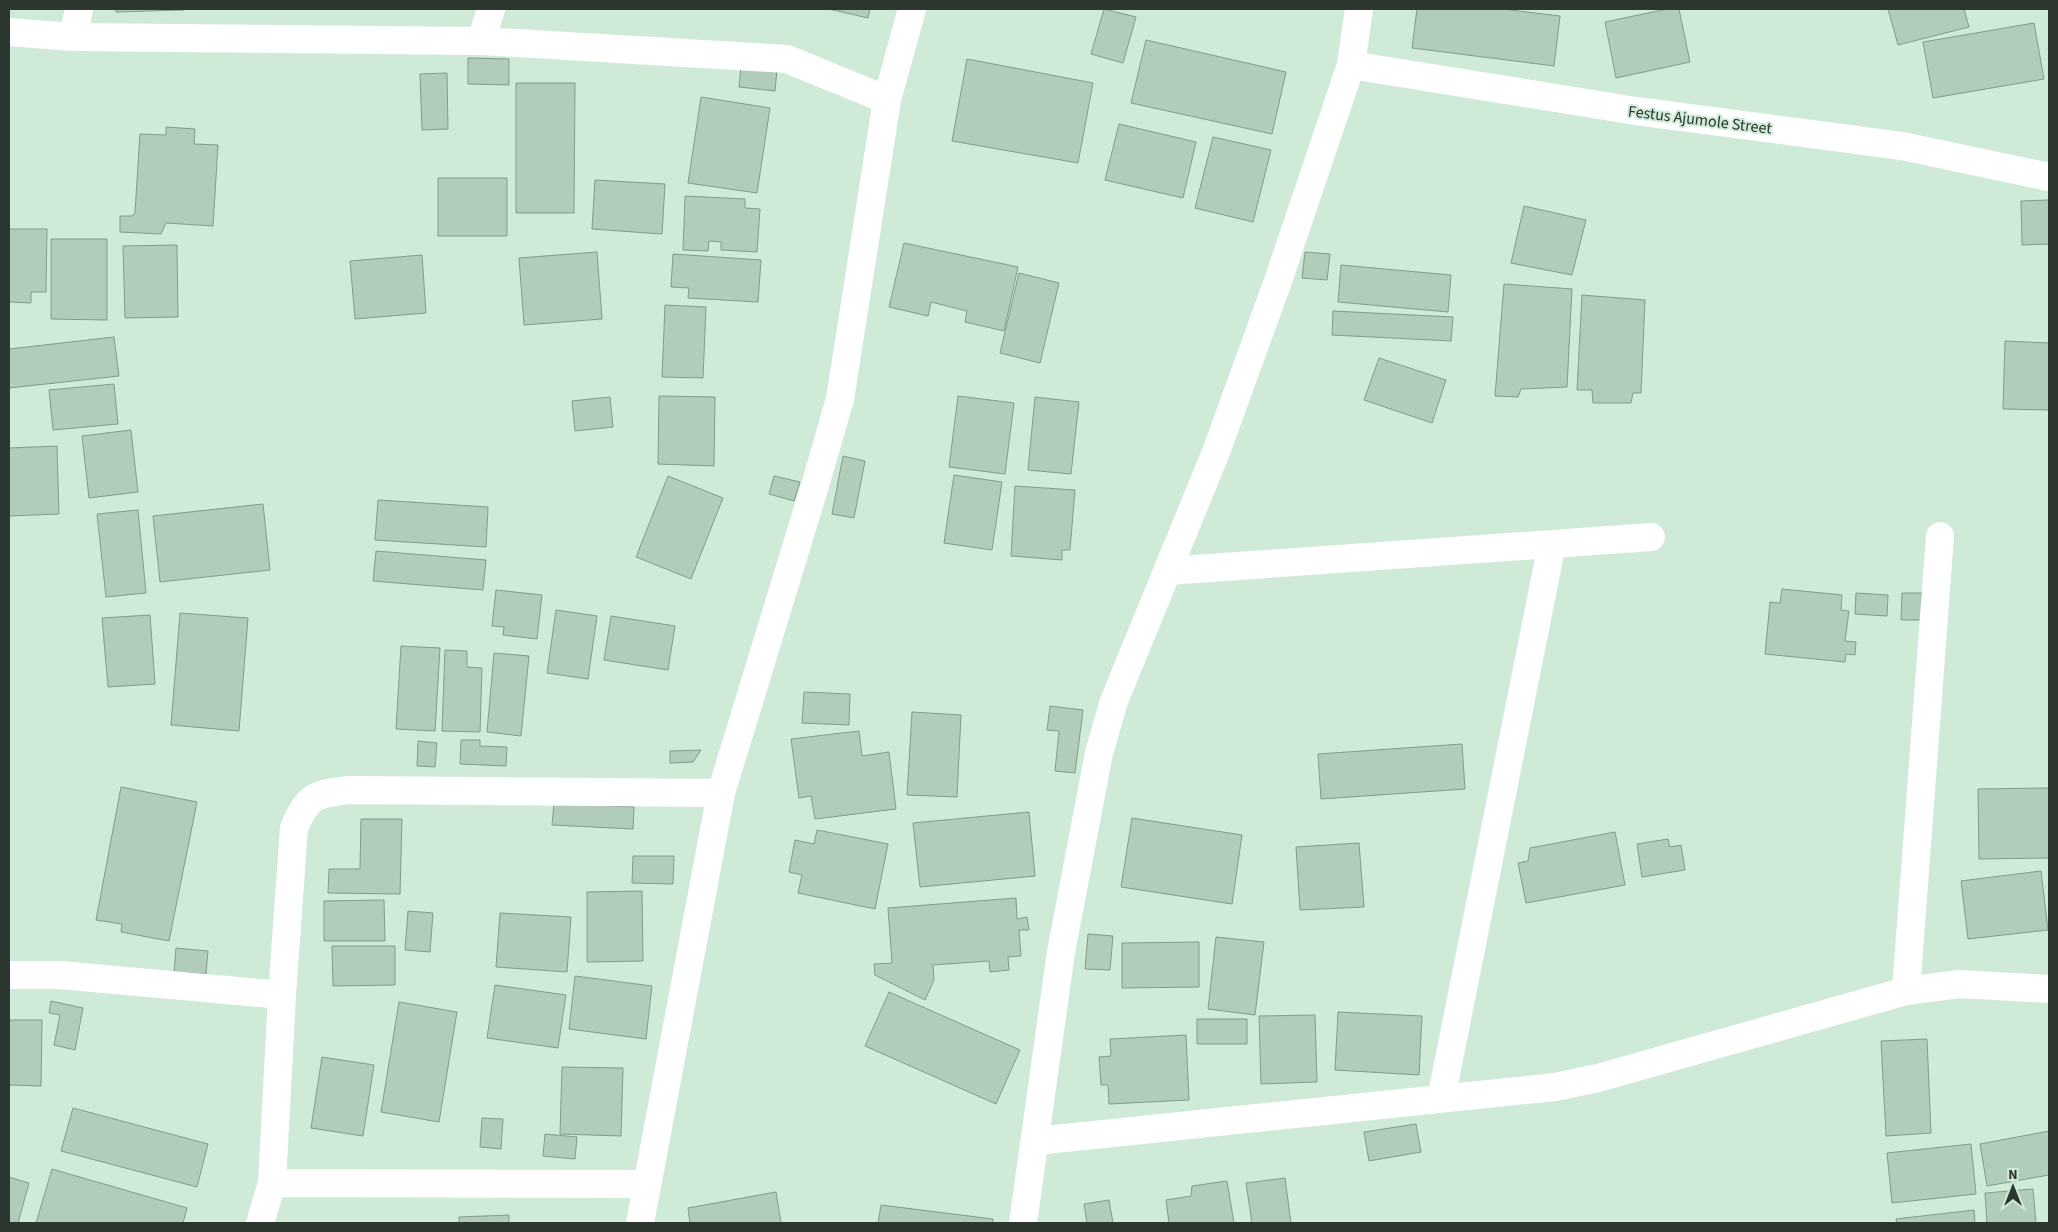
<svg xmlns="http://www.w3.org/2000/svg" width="2058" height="1232" viewBox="0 0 2058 1232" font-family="'Source Sans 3',sans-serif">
	<rect width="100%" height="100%" fill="#cfead7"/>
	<path fill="#b1ccb9" stroke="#829b8a" d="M116,9H184V10L116,12Z
		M829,9H870L868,18Z
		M1104,9L1136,17L1123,63L1091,54Z
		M1417,9H1502L1560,16L1554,66L1412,48Z
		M1667,9H1679L1690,62L1616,78L1605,22Z
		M1888,9H1964L1969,27L1898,45Z
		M2034,23L2044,79L1933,98L1923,42Z
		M1146,40L1286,72L1272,134L1131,103Z
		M468,58L509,59V85L468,84Z
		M967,59L1093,83L1078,163L952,141Z
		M741,66L777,70L775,91L739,87Z
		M447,73L448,129L422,130L420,74Z
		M516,83H575L574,213H516Z
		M701,97L770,108L757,193L688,183Z
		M1119,124L1196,142L1183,198L1105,180Z
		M166,127L195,129L194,144L218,145L213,226L166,223L161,234L120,232V216H132L135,212L140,134L166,135Z
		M1213,137L1271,150L1253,222L1195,208Z
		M438,178H507V236H438Z
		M595,180L665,184L662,234L592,229Z
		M685,196L745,199V208L760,209L757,252L721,250V242L709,241L708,251L683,250Z
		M2049,200V244L2022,245L2021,201Z
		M1524,206L1586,220L1572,275L1511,263Z
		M9,229H47L46,292H31V303L9,302Z
		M51,239H107V320L51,319Z
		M904,243L1018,267L1004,331L965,322L967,311L931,302L928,316L889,307Z
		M177,245L178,317L125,318L123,246Z
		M597,252L602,319L524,325L519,258Z
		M1305,252L1330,254L1327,280L1302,278Z
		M673,254L761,260L758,302L688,298L689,288L671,287Z
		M422,255L426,313L355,319L350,261Z
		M1341,265L1451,275L1448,312L1338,302Z
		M1019,273L1059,283L1040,363L1000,353Z
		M1504,284L1572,289L1567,387L1521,389L1518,397L1495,396Z
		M1582,295L1645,300L1641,393H1633L1631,403H1593L1592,390H1577Z
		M665,305L706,307L703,378L662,377Z
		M1333,311L1453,317L1451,341L1332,335Z
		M114,337L119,376L9,388V349Z
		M2005,341L2049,343V410L2003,409Z
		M1379,358L1446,380L1432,423L1364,400Z
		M114,384L118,424L53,430L49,390Z
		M659,396L715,397L714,466L658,464Z
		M958,396L1014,403L1005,474L949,467Z
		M610,397L613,427L575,431L572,401Z
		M1035,397L1079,402L1071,474L1028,470Z
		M131,430L138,492L89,498L82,436Z
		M57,446L59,514L9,516V448Z
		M843,456L865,461L854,518L832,514Z
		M954,475L1002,482L992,550L944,543Z
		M668,476L723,498L691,579L636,557Z
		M774,476L800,482L794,501L769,494Z
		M1015,486L1075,490L1070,550H1062V560L1011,556Z
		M378,500L488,507L486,547L375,540Z
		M263,504L270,570L160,582L153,516Z
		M138,510L146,593L106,597L97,514Z
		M376,551L486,560L483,590L373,581Z
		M1782,589L1842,595L1841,610L1849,611L1845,641L1856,642L1855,655L1846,654L1845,662L1765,654L1770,602L1780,603Z
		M496,590L542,595L537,639L503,635L504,627L492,626Z
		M1856,593L1888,595L1887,616L1855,614Z
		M1902,593H1922L1921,620H1901Z
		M556,610L597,616L588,679L547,673Z
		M180,613L248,618L239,731L171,725Z
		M150,615L155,684L108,687L102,618Z
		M611,616L675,626L668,670L604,660Z
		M401,646L440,648L435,731L396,729Z
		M445,650L467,651V667L482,668L480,732L442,731Z
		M494,653L529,656L521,736L487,732Z
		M804,692L850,694L849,725L802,723Z
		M1050,706L1083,710L1075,773L1055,771L1059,731L1047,730Z
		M912,712L961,715L957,797L907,795Z
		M859,731L862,756L889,752L896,809L815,819L811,796L799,798L791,739Z
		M461,740H480V746L507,747L506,766L460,764Z
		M418,741L437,743L435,767L417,766Z
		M1462,744L1465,789L1321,799L1318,754Z
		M701,750L693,762L670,763V751Z
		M121,787L197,802L169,941L121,932L122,924L96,920Z
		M2049,788V858L1979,859L1978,789Z
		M554,803L634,807L633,829L552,825Z
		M1029,812L1035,876L920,887L913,823Z
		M1132,818L1242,835L1232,904L1121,887Z
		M361,819H402L400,894L328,893L329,869H360Z
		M817,830L888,844L875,909L798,893L802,875L789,872L795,840L814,844Z
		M1615,832L1625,885L1526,903L1518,863L1528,861L1530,848Z
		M1668,839L1670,847L1681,845L1685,870L1642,877L1637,844Z
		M1359,843L1364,907L1300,910L1296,847Z
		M633,856H674L673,884L632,883Z
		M2041,871L2048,930L1968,939L1961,881Z
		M642,891L643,961L587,962V892Z
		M1016,898L1017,919L1027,917L1029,930H1019L1021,956L1008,957L1009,970L990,972L989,961L933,965L934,980L925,1000L875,975L874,964L892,963L888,908Z
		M384,900L385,941H324V901Z
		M408,911L433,913L430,952L405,950Z
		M500,913L571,917L567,972L496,967Z
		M1088,934L1113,936L1110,970L1085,969Z
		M1216,937L1264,942L1255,1015L1208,1009Z
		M1199,942V987L1122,988V943Z
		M332,946H395V985L333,986Z
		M176,948L208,951L206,974L174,972Z
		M575,976L652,986L646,1039L569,1029Z
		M495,985L566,995L558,1048L487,1038Z
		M889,992L1020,1050L996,1104L865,1046Z
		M51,1001L83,1008L75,1050L54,1045L60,1015L49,1013Z
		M399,1002L457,1012L439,1122L381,1112Z
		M1338,1012L1422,1016L1419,1075L1335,1070Z
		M1315,1015L1317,1082L1261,1084L1259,1016Z
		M1197,1019H1247V1044H1197Z
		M9,1020H42L41,1086L9,1085Z
		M1186,1035L1189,1100L1109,1104L1108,1085H1101L1099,1057L1111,1056L1110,1039Z
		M1927,1039L1931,1133L1886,1136L1881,1041Z
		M322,1057L374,1065L363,1136L311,1128Z
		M562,1067L623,1068L621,1136L560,1134Z
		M73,1108L208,1144L197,1187L61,1151Z
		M482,1118L503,1119L501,1149L480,1147Z
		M1416,1124L1421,1152L1369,1161L1364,1132Z
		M2049,1131V1175L1987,1186L1980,1144Z
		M545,1134L577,1137L575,1159L543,1156Z
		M1971,1144L1976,1194L1892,1203L1887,1153Z
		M52,1169L187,1208L183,1223H36Z
		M9,1177L29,1183L18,1223H9Z
		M1285,1178L1291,1223H1252L1246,1183Z
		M1227,1181L1234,1223H1169L1166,1200L1191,1196L1192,1186Z
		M2033,1189L2036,1223H1987L1985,1193Z
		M776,1192L781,1223H690L688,1208Z
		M1109,1200L1113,1223H1087L1084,1204Z
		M881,1205L993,1219V1223H878Z
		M1974,1210L1975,1223H1897L1896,1219Z
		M509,1215V1223H459V1217Z"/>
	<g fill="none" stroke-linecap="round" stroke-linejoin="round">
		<path stroke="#fff" stroke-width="28" d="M9,32L73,37L481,41L787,59L887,100
			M73,37L79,9
			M481,41L491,9
			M1351,65L1636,111L1902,146L2049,177
			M1167,571L1651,537
			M9,975H60L282,995
			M1906,991L1940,536
			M1441,1099L1552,544
			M1036,1141L1555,1087L1598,1078L1906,991L1960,984L2049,989
			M272,1183L647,1184
			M260,1223L272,1183L282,995L294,828C308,795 315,794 349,790L721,793
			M640,1223L721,793L817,479L840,399L887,100L912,9
			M1023,1223L1061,952L1099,753L1114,701L1216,452L1278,281L1351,65L1359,9"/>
	</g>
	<g text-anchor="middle" stroke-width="4" stroke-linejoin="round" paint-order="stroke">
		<g font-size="16" fill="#2c372f" stroke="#cfead7">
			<text transform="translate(1700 119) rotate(7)" y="6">Festus Ajumole Street</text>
		</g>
	</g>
	<rect width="2058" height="1232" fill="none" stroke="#2c372f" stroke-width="20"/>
	<g transform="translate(2013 1187)" stroke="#cfead7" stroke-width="4" paint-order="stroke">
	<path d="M0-4L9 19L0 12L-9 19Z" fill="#2c372f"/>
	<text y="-8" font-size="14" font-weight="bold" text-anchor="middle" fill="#2c372f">N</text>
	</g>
</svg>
